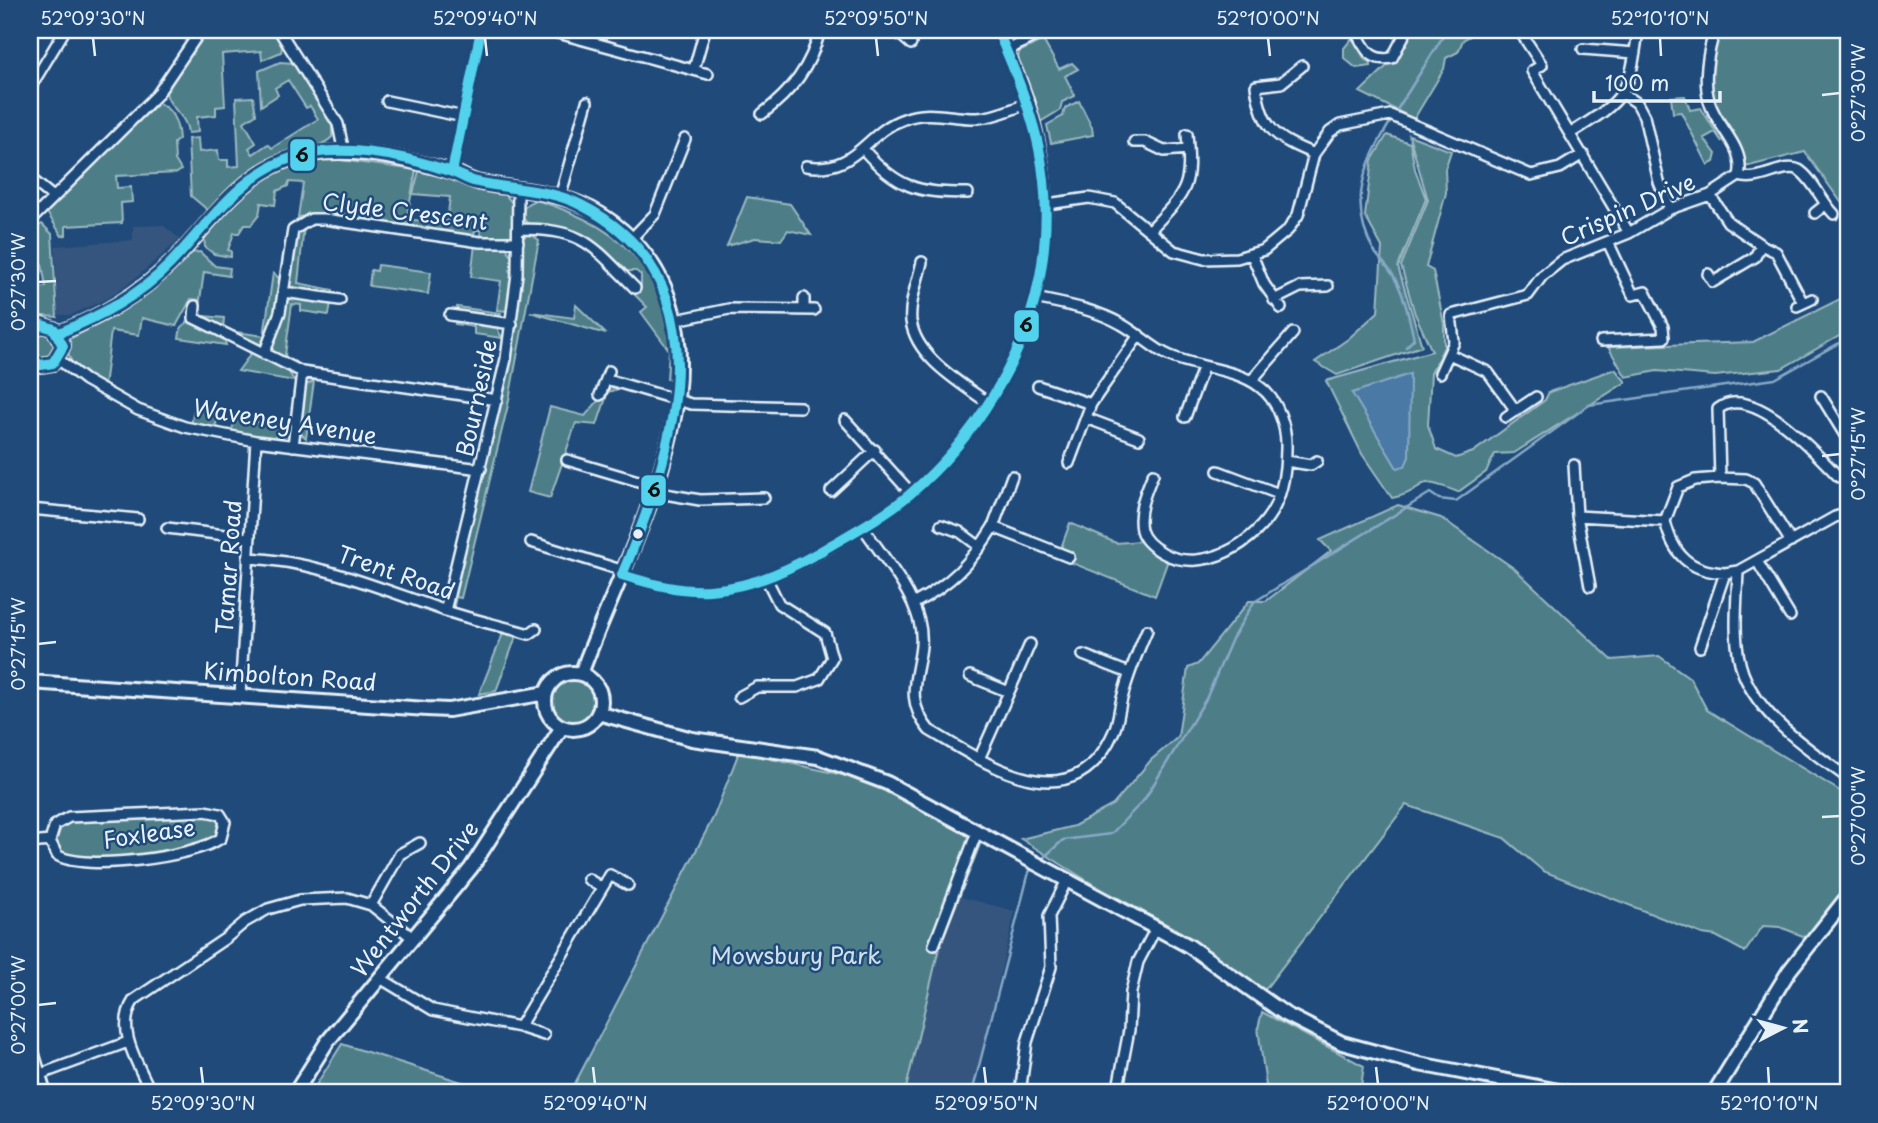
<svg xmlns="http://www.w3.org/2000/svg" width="1878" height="1123" viewBox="0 0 1878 1123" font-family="'Playpen Sans',sans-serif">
	<rect width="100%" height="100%" fill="#1f4a7a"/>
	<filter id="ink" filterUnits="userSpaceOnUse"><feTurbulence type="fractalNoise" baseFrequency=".0143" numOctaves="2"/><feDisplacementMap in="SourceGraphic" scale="14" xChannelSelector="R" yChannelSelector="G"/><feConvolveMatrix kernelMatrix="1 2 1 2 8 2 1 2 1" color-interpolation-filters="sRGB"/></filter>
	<g filter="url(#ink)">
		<path fill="#34557e" d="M163,225L180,239L138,276L108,298L71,315H58L55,246L133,240V226Z
			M957,896L1015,911L972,1093H905L939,948Z"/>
		<path fill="#4e7e88" stroke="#9bb8c0" stroke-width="2" d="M207,30H273L282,47L281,52L262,60L261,51L222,54L225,106L216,107V115L197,117L198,132L188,133C187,115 168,108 166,92Z
			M1414,30H1481L1463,40L1458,52L1446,58L1444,69L1414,119L1360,92L1394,59Z
			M1718,30H1848V212L1805,152L1745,167C1741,139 1720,125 1711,100C1703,79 1714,50 1718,30Z
			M1353,37L1365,60L1371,62V66L1356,68L1344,58V48Z
			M1043,40L1059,69L1072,63L1078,69L1065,76L1075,96L1062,102L1060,110L1040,122L1018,59L1019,52Z
			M280,62L293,63L332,124V137C319,151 283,152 262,164C243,175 226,197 210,212L191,196L188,139L198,138L199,152L218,150L219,160H228V167L239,166L236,98L253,97L256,114L244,122L256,143L249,148L253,154L268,144L272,148L318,119L310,106L306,108L288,80L275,88L278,95L261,106L259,71Z
			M1685,96L1690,110L1701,108L1722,142L1715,132L1704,138L1716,154L1714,162L1708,165L1681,112L1673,113L1671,97Z
			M1079,101L1092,127L1093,135L1051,143L1047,125L1063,116L1065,108Z
			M158,103C174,109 178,124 179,139L174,143L175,160L181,170L177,173L116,176L117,188L131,187L132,202L121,203L122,223L66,226V235L62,236L46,211Z
			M1387,135L1410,143L1415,169L1426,199L1398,267L1422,346L1337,375L1315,362L1348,339L1378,312L1382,247L1365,216L1372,160Z
			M1409,135L1451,151L1445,169L1446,193L1426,267L1433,271L1444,324V347L1431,373L1428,425L1436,449L1456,458L1473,452L1545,400L1549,392L1615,369L1626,382L1514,453L1495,454L1486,472L1458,492C1409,472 1431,491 1392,498L1362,454L1326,381L1432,351L1415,314L1401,266L1428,200Z
			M333,159L416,170L405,228L360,222C343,210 317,215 298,217L303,183L289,182L288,186L277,191L275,205L261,203L259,215L251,225H244L239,233H234L228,250L231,251V257L214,254L205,247L204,236C242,196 274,161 333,159Z
			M419,171L503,192L514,205L512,235L508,238H482L480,230H476L472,237L408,228L409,220L447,221L450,197L413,194Z
			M747,197L790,204L811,235L788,230L781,240L755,238L727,246Z
			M536,200C631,229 673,278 672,379H667L669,350L641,312L647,307L634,294L641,287V275L636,271H624C591,237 579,224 530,226L522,217C523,207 526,203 536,200Z
			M42,224L52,234L57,317L30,315V288L46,287L42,264L38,263L36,237H30V232Z
			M304,226L298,283L333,290L329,315L301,311V305L292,304L285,355L291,364L273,354L272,349L285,304L295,237Z
			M529,233L539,240L508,405L461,598L456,597L454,606L452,602L513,342L522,239Z
			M475,244L506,246L510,255H514L513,267L509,270L513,278L507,311L497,310L501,281L471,277Z
			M200,252L215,266L230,268L229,276L204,272L200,300L191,299L176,326L142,318L139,335L111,331L104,387C86,375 62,365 69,339L114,317L159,284L189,253Z
			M378,265L431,272L428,294L369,286L371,270L377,271Z
			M273,273L280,279L275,315L261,346C244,348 214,328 203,316L224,318L223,330L264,336Z
			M1848,295V331L1781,369L1715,376L1657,371L1626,377L1608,347L1753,342Z
			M576,305L606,334L530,312L574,318Z
			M457,307L501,313L498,330L502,338L474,334V327L455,324Z
			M188,322L224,338L226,345L179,338L181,327Z
			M29 345a14 14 0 1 1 28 0a14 14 0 1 1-28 0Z
			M252,352L288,370L294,381L238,371Z
			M314,381L306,438L298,431L304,386Z
			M611,386L622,388L608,392L597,425L576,423L550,498L528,492L550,407L585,416Z
			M195,404L224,409L212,431L191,425Z
			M236,419L289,426L280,440L230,434Z
			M1398,505L1441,518L1515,569L1612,660L1659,656L1690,678L1707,710L1848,796V891L1808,938L1780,927L1763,926L1745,952L1716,936L1702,934L1543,871L1504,838L1406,805L1263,992L1181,932L1094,885L1021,839L1074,826L1113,805L1151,760L1178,737L1188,668L1198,664L1249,601H1266L1331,551L1320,540Z
			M1070,523L1116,543L1140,541L1156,556L1168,560L1155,596L1072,563L1074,554L1061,548Z
			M504,631L517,634L496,691L479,694Z
			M550 700a23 23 0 1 1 46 0a23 23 0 1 1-46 0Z
			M739,752L870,781L981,842L939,948L905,1093H570L714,816Z
			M206,814L216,816L222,824L220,834C192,857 96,861 61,854L54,839L59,826L65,821Z
			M1262,1012L1364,1066L1360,1093H1267L1258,1028Z
			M342,1044L490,1091L506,1093H311Z"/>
		<path fill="#4879a4" stroke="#88a9c6" stroke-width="2" d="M1410,374L1409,457L1405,466L1397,468L1352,393Z"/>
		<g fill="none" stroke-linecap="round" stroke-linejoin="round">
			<path stroke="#88a9c6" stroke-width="2.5" d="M1395,113L1447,30
				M1392,119C1366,162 1346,202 1374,251C1380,260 1389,267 1394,277C1405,296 1409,318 1414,339L1406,347
				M1040,861L1063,840L1111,834L1144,800L1206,699L1232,639L1254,602L1430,493L1439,499L1456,501L1589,405L1775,379L1848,338
				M972,1093L1029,872L1035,866"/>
			<g stroke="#e8f1f8" stroke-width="14">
				<path id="street" d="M279,30L338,124L344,153
					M547,30L708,74
					M895,30L911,44
					M1355,30C1365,48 1369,62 1392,58L1407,30
					M1519,30L1542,65L1532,71L1629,233
					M1583,49L1635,53
					M1008,50L1046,30
					M1302,66L1281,83L1256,86C1262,129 1275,138 1314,154
					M694,69L705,30
					M30,88L65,30
					M1624,94L1637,103L1644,116L1659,182L1670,209
					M387,101L464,117
					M762,114C792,91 811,67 820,30
					M1571,133C1626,99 1630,93 1638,30
					M1134,142H1145L1164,151L1188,149
					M863,149C897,188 917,193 968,193
					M806,166C857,174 865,132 904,119C930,109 952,119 978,118C996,117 1013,108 1030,103
					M452,172L481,30
					M1739,176C1760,183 1784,162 1799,170C1813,179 1822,202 1834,214
					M30,178L53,197
					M1710,195L1728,222L1761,245L1776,252L1803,303
					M560,197L587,102
					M1047,204L1089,198L1115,203L1174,251L1204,259L1237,258L1264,250L1288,230L1298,215L1314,154L1330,132L1340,125L1390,115L1531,175L1560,168L1583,154
					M1815,213L1825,205
					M30,221L157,95L201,30
					M518,229C584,229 590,243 635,288
					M1150,230C1187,191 1192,189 1187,134
					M631,239L655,214L685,139
					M1252,255L1264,284L1281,308
					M922,262C918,280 909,303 911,321C916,358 961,383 988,403
					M1708,274L1713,282L1755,257L1761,245
					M284,292L340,300
					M1035,298C1063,304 1095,309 1121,324C1138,333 1153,349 1170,356C1198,368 1238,369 1260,387C1278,400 1287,427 1286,449C1286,467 1283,489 1275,506C1257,543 1202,575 1163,553C1154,548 1144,541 1141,530C1137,511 1146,491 1153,474
					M1274,300L1300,287L1328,286
					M195,306L194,318L302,372L497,400
					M1797,306L1812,299
					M804,310V298
					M450,315L512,324
					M676,320L729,309L814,310
					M1601,341L1664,338L1663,327L1645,292L1633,295L1608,242
					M264,354L280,312L293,230L311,219H324L480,242H518
					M1451,355L1488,372L1516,411
					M58,359L85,380L138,410L185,427L256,441L481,469
					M1440,373L1454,342L1451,315L1528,295L1542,276L1562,260L1629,233L1670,209L1710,195L1739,176C1746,147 1716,127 1709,101C1703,79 1708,51 1715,30
					M606,379L691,404L800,407
					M1252,380L1293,333
					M1038,386L1091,404
					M600,395L609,371
					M1821,396L1848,440
					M1185,417L1203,368
					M1506,417L1536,397
					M1086,418L1139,438
					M845,420L911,493
					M293,446L302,372
					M567,460L655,486
					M1286,461L1311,465L1317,461
					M1069,463L1091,404L1139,335
					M1574,465L1577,516L1590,586
					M1218,471L1279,494
					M1720,478L1695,480L1678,487L1665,521C1673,554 1688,571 1725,573
					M831,491L875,450
					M653,492L700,500L764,498
					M30,509L138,519
					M1848,513L1835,517L1738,571C1737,602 1732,643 1743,673C1761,719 1810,750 1848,778
					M1577,516L1665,521
					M941,525L960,532L980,547
					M863,527C882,556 910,587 919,621C930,663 896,690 929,730C987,764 1073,825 1114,731C1119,720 1119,707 1123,695C1129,672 1138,651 1147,630
					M993,527L1012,476
					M167,528L250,538
					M531,542L624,571
					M1791,542L1754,483L1746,479L1720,478L1718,409C1753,381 1817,455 1839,477
					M248,558C318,561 381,589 446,611C473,620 502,626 529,634L536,629
					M1757,561L1790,616
					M622,575C708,607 766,586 841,540C865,526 890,511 911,493C1049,372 1088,192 997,30
					M913,604C952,583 970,564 993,527L1069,557
					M445,611L506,359L517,274L518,189
					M1700,647L1725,573L1738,571
					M1083,655L1129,673
					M970,676L1009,692L979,759
					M1009,692L1030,644
					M240,695L256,441
					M739,697L757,687H797L819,679L832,658L825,633L779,604L767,580
					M205,811L220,814L225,822L221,838C196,857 83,872 57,855L50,841L55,825L69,817Z
					M30,843L50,841
					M588,879L602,888
					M371,905L400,854L420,843
					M934,945L977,832
					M380,978L433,1010L519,1027L610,875L628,885
					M519,1027L544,1035
					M30,1040L46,1093
					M41,1074L128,1042
					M151,1093C139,1064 114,1030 134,1000L226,938L245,922L268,909L300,900L347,898L371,905L414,939
					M1020,1093L1027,1042L1051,967L1049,916L1066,882
					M1117,1093L1129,1030L1131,992L1138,962L1156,928"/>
			</g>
			<g stroke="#e8f1f8" stroke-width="18">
				<path id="secondary" d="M30,330L42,325L54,329L63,346L53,363L41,365L30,360
					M59,333C100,317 136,297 168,266C205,231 235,179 284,161C333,142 400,157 450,171C461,174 469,181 481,183C513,189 549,191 580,204C610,216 638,241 655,269C726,387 622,560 581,674
					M545 701a28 28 0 1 1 56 0a28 28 0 1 1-56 0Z
					M30,682L427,709L449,710L546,693
					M598,713L692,739L818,757L887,783L1189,946L1285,1014L1342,1043L1419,1064L1569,1093
					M295,1093L327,1042L471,868L562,727
					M1714,1093L1789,971L1848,896"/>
			</g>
			<use href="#street" stroke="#1f4a7a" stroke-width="9"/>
			<use href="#secondary" stroke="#1f4a7a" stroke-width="12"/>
			<g stroke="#1f4a7a" stroke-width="16">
				<path id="bus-1" d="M452,172L481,30
					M30,330L42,325L54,329L63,346L53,363L41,365L30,360
					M59,333C100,316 139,296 170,264C205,228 235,181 283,161C333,141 399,154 449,171C457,173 464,178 473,181C508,190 548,188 581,205C731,281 673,454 622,575C651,584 680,592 710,590C755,587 795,567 833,544C859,529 886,514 909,495C973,440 1025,360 1040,276C1057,182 1035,114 997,30"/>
			</g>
			<use href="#bus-1" stroke="#53d2ee" stroke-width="10"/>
		</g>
	</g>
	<path fill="none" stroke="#e8f1f8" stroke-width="2.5" d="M93,38L95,56M485,38L487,56M876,38L878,56M1268,38L1270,56M1660,38L1661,56M1822,95L1840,93M38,282L56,281M1822,456L1840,454M38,644L56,642M1822,817L1840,816M38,1005L56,1003M201,1067L203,1084M593,1067L595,1084M984,1067L986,1084M1376,1067L1378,1084M1768,1067L1769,1084"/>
	<circle fill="#e8f1f8" stroke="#1f4a7a" stroke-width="2.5" cx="638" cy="534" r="6"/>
	<g text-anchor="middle" stroke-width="5" stroke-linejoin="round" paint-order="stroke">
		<g font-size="23" fill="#e8f1f8" stroke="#1f4a7a">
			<text transform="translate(1628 210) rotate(-24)" y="8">Crispin Drive</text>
			<text transform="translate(405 212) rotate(7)" y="8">Clyde Crescent</text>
			<text transform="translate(477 398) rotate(-78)" y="8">Bourneside</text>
			<text transform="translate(285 422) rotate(9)" y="8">Waveney Avenue</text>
			<text transform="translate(229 567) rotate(-86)" y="8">Tamar Road</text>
			<text transform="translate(396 573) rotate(19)" y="8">Trent Road</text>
			<text transform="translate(290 677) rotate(4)" y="8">Kimbolton Road</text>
			<text transform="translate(149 834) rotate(-8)" y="8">Foxlease</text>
			<text transform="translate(415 899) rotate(-52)" y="8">Wentworth Drive</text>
		</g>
		<g font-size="23" fill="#d1e0e7" stroke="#1f4a7a">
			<text x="796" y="964">Mowsbury Park</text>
		</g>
	</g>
	<g stroke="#1f4a7a" stroke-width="2.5">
		<rect x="289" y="138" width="27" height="34" rx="7" fill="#53d2ee"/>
		<rect x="1013" y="309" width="27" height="34" rx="7" fill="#53d2ee"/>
		<rect x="640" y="474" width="27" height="33" rx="7" fill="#53d2ee"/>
	</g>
	<g font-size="19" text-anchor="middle" font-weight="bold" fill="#111">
		<text x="302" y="162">6</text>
		<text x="1026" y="332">6</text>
		<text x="654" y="497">6</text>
	</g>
	<rect width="1878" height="1123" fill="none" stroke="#1f4a7a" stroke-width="77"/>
	<g transform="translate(1783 1028) rotate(84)" stroke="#1f4a7a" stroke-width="5" paint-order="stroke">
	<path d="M0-5L12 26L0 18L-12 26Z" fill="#e8f1f8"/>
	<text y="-10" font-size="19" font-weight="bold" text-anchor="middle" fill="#e8f1f8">N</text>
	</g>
	<path d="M1594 91v10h126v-10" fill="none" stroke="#e8f1f8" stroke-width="3.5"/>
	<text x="1605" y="91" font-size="21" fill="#e8f1f8" stroke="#1f4a7a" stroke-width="5" paint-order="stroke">100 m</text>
	<rect x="38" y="38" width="1802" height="1046" fill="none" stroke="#e8f1f8" stroke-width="2.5"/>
	<g font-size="18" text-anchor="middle" fill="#e8f1f8">
		<text x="93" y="25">52°09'30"N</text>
		<text x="485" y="25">52°09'40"N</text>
		<text x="876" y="25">52°09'50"N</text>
		<text x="1268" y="25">52°10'00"N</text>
		<text x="1660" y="25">52°10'10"N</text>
		<text transform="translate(1859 93) rotate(-90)" y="6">0°27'30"W</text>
		<text transform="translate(19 282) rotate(-90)" y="6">0°27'30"W</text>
		<text transform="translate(1859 454) rotate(-90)" y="6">0°27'15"W</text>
		<text transform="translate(19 644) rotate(-90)" y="6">0°27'15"W</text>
		<text transform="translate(1859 816) rotate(-90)" y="6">0°27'00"W</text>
		<text transform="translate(19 1005) rotate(-90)" y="6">0°27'00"W</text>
		<text x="203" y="1110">52°09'30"N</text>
		<text x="595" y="1110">52°09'40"N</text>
		<text x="986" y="1110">52°09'50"N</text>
		<text x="1378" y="1110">52°10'00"N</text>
		<text x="1769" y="1110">52°10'10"N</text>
	</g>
</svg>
